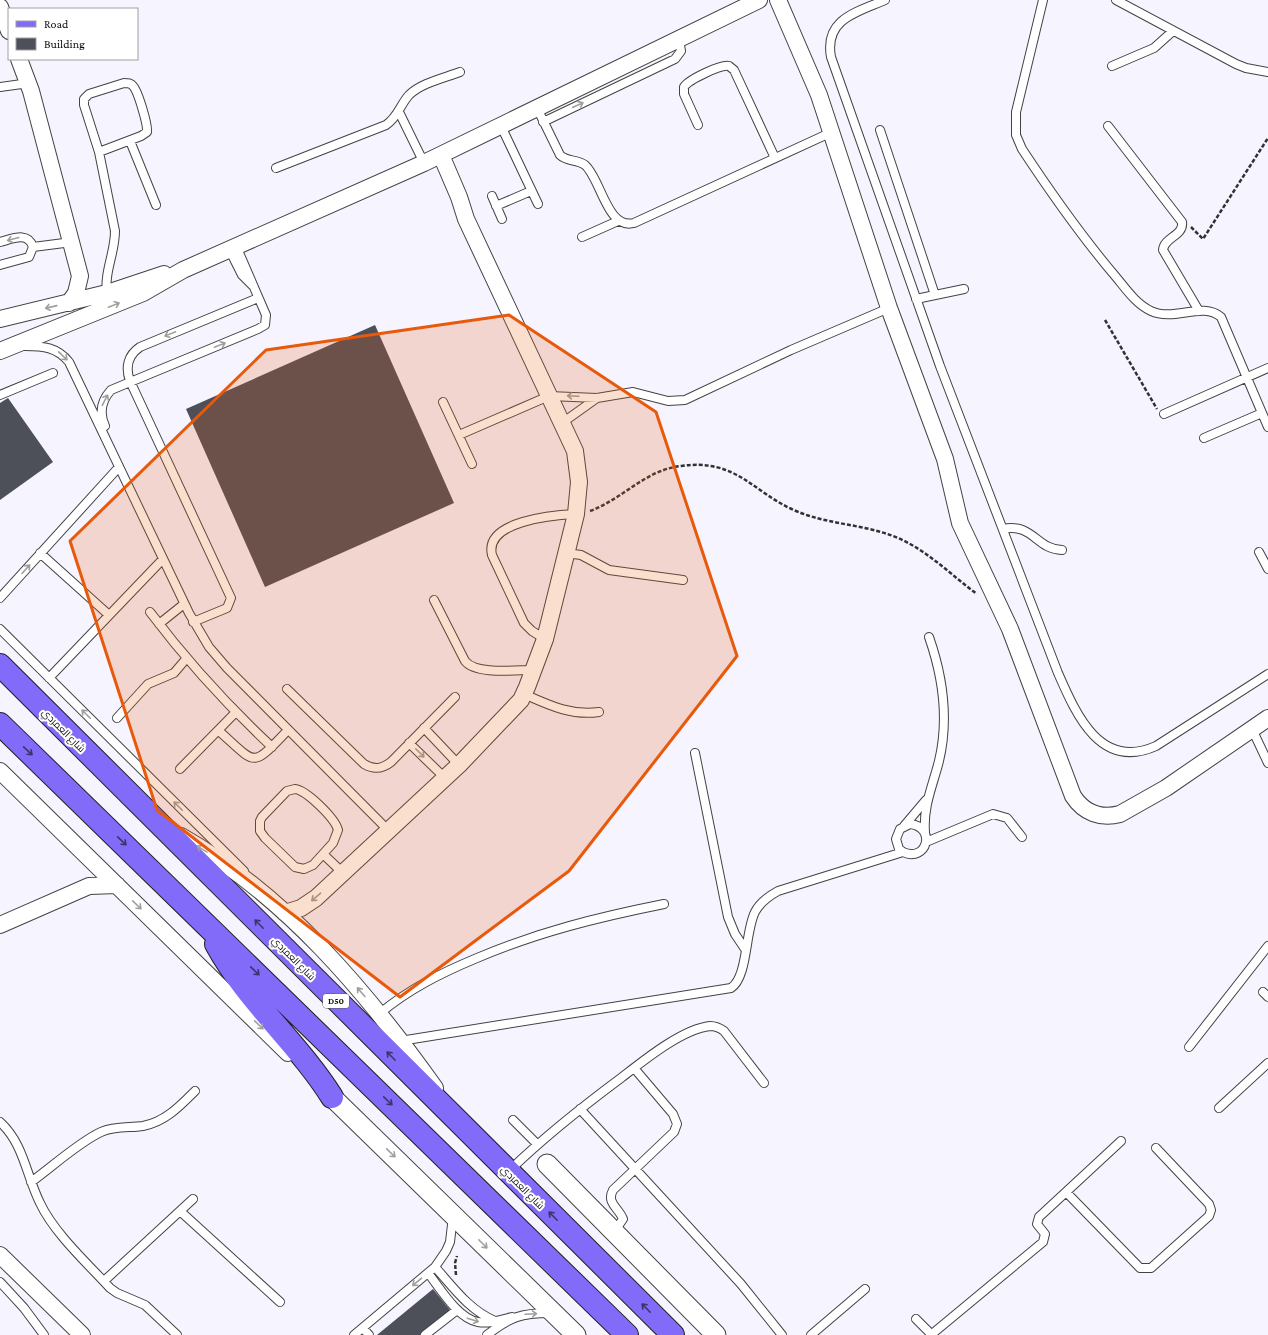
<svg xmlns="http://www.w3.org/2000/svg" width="1268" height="1335" viewBox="0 0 1268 1335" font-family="'Crimson Pro',Cairo,serif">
	<rect width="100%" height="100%" fill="#f6f4ff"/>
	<path fill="#4d4f59" d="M375,325L454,503L265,587L186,409Z
		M8,398L53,462L0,500V403Z
		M433,1289L450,1310L420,1335H377Z"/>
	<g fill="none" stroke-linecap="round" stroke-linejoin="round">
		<g stroke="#434343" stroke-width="10">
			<path id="service" d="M885,0C857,12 824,19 831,57L940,366L1058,673C1076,714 1100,771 1156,746L1268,674
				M1043,0L1016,112V135L1022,149C1051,193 1082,237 1116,277C1126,289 1136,304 1151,311C1175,322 1202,301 1221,317L1268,427
				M1116,0L1236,64L1246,68L1268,72
				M1112,66L1154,48L1173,31
				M124,83C128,83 131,83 133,86C138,91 148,125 147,132L141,136L99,152L84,105V99L89,94Z
				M0,87L29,83
				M537,108L560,155C567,162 577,159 585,165C601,179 607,230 634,223L832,132
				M399,112L424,163
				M543,122L675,59L681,51L679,40
				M698,125L684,94V87C688,80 721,64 729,66L734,70L775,158
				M501,126L538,204
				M1108,126L1182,222C1184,236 1164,237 1163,250L1199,311
				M880,130L935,295
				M130,141L156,205
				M99,152L115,231C115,253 104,272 107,293
				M276,168L386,125C398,117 400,105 409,95C421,83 444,78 460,72
				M492,196L502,219
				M496,206L531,191
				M582,237L618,221
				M0,242C12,239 28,231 33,247L29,257L0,265
				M33,247L72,242
				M230,251L242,275L253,286
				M916,299L964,289
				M25,346C43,346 57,347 69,362L189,613L209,647L227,668L388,830
				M0,395L53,373
				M443,402L472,464
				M1164,414L1268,368
				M562,423L597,398
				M105,426C99,413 101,401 111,390L258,329L265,325L266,315L237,248
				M459,435L549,396L597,398L633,392L668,401L685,400L791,350L889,308
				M1204,438L1262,413
				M1003,529C1034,523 1035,549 1062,550
				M1259,552L1268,569
				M40,553L109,615
				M566,553L581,555L609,570L683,580
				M0,598L119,467
				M434,600L465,661C476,675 516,670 533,670
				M150,612C187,661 227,705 272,747
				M193,622L227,608L231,598L130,381C125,367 128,355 140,347L258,298
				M159,624L184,604
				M0,629L244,871
				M545,639L532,631L524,623L492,555C484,521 553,515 576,514
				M49,678L163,559
				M287,689L364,764C374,770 382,769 391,762L455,697
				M524,694C549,705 571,716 599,712
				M117,718L148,684L174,673L186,659
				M424,728L459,765
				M1252,729L1268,763
				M219,731C258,766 251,768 288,730
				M409,743L445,778
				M695,753L728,917L735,934L745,949
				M180,769L235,713
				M295,789C306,790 335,818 338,830L333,843L313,865L304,869L295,867L265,838L260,831V821L262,817L287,791Z
				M904,826L926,800
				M925,832C923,806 933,785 939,761C949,719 943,677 929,637
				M926,842L993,814L1007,818L1022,837
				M323,854L342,872
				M1263,992L1268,997
				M379,1014C409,989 441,973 477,958C538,932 599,917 664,904
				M400,1041L731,988C748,977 745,931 755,912C760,902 769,896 778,891L903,852C927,863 937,827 910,824L900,829L896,839L899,849L903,852
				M1189,1047L1268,946
				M1219,1108L1268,1063
				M580,1109L741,1284L782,1335
				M513,1120L537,1144
				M0,1122C24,1144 26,1175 40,1203C54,1233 88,1264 110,1288L117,1293L145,1305L177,1335
				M509,1171C544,1137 582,1107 621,1078C643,1061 682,1029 710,1026C715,1026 720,1028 724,1031L764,1083
				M31,1182C52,1167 79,1142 101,1132C115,1126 129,1128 143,1126C165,1122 180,1106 195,1091
				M1066,1192L1140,1268H1151L1209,1216L1211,1210L1209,1204L1156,1148
				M180,1211L280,1302
				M614,1232L623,1219C619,1208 606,1203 613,1190L674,1132L677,1124L673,1114L634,1068
				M435,1267C453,1287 469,1310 495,1321
				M428,1273C440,1288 458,1319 478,1322C489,1324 501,1320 512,1317
				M104,1281L193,1199
				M0,1282L24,1308L44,1335
				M916,1319L932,1335
				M363,1328L369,1335
				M932,1334L1043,1242L1045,1234L1037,1224L1039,1217L1121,1141
				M354,1335L435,1267L446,1251L450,1242L453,1216
				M425,1335L457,1310
				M487,1335C510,1317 521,1313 550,1313
				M811,1335L865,1289"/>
		</g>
		<g stroke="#434343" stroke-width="18">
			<path id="minor" d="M778,0L819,95L889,308L945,459L960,523L1010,629L1073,796C1084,813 1101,819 1120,814L1166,788L1268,718
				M0,7L9,31
				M19,59L31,91L80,276L76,293L69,303
				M0,319L107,293L164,274
				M0,351L143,293L183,270L424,163L759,0
				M0,771L288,1053
				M181,836C286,896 366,991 435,1088
				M285,913L301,908L316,898L459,765L521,700L527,687L545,639L576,514L579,482L575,451L466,219L459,197L441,155
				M0,925L89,886L117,885
				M0,1255L82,1335"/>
		</g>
		<g stroke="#434343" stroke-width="21">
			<path id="tertiary" d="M332,1097L576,1335
				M547,1164L716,1335"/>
		</g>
		<g stroke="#212121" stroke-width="24">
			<path id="primary" d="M0,665L673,1335
				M0,724L627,1335
				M216,944C247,1001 298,1043 332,1097"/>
		</g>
		<path stroke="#323232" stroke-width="2.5" stroke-dasharray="4 2" stroke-linecap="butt" d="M1191,227L1203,239L1268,138
			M1105,320L1157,409
			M590,511C623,499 645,470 681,466C737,458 753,493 796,511C829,525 865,524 898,538C928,551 951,575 977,594
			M456,1275L455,1263L457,1256"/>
		<use href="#service" stroke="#fff" stroke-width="8"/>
		<use href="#minor" stroke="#fff" stroke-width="16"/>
		<use href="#tertiary" stroke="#fff" stroke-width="19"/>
		<use href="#primary" stroke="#816bf8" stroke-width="22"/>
	</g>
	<defs><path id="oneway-shaft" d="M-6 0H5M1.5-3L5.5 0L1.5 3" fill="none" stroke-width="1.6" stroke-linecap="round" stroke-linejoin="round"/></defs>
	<g stroke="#9f9f9f">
		<use href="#oneway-shaft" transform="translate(578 105) rotate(-25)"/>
		<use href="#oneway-shaft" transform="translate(13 239) rotate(165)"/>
		<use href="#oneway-shaft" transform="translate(114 305) rotate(-22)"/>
		<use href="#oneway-shaft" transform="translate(51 307) rotate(167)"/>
		<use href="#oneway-shaft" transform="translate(170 334) rotate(158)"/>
		<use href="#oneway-shaft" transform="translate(220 345) rotate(-22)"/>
		<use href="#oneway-shaft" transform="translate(63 356) rotate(44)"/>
		<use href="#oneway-shaft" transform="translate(573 396) rotate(-177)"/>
		<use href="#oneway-shaft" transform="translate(105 400) rotate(-63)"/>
		<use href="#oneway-shaft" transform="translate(26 569) rotate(-48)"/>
		<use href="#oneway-shaft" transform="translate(86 714) rotate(-135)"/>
		<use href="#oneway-shaft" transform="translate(420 753) rotate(45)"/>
		<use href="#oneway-shaft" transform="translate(178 806) rotate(-135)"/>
		<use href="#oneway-shaft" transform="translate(202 849) rotate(-148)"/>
		<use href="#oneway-shaft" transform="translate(316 897) rotate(139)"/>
		<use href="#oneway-shaft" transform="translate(137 905) rotate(44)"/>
		<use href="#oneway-shaft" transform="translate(361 992) rotate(-130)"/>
		<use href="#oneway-shaft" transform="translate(259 1025) rotate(44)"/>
		<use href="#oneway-shaft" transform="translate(391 1153) rotate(44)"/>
		<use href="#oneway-shaft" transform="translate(483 1244) rotate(45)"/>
		<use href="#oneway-shaft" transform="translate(417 1282) rotate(140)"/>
		<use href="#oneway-shaft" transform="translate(531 1314) rotate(-3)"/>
		<use href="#oneway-shaft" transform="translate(473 1320) rotate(18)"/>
	</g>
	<g stroke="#3d346d">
		<use href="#oneway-shaft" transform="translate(28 751) rotate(43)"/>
		<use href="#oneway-shaft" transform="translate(122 841) rotate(44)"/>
		<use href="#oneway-shaft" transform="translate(259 924) rotate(-135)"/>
		<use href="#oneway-shaft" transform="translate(255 971) rotate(44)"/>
		<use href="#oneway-shaft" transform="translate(391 1056) rotate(-135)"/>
		<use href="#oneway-shaft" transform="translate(388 1101) rotate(44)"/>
		<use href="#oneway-shaft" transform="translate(553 1216) rotate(-135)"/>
		<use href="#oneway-shaft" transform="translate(646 1308) rotate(-135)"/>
	</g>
	<path fill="#e8590c" fill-opacity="0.2" stroke="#e8590c" stroke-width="3" stroke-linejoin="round" d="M509,315L656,412L737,656L569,871L400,997L157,810L70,541L266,350Z"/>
	<g text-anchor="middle" stroke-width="4" stroke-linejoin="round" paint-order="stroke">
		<rect fill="#fff" stroke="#585858" stroke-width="1" x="323" y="994" width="26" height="14" rx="3"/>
		<g font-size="9" font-weight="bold" fill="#101010">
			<text x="336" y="1004">D50</text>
		</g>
		<g font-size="10" fill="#101010" stroke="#fff">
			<text transform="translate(64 730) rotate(45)" y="4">شارع العمردي</text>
			<text transform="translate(294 958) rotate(45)" y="4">شارع العمردي</text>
			<text transform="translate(523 1187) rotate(45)" y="4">شارع العمردي</text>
		</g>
	</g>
	<rect x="8" y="8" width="130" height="52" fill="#ffffff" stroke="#9f9f9f"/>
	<rect x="16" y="21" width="20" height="6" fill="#816bf8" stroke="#9f9f9f"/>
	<text x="44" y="28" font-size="12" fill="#101010">Road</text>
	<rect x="16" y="38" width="20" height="12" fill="#4d4f59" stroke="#9f9f9f"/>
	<text x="44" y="48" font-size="12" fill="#101010">Building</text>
</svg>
